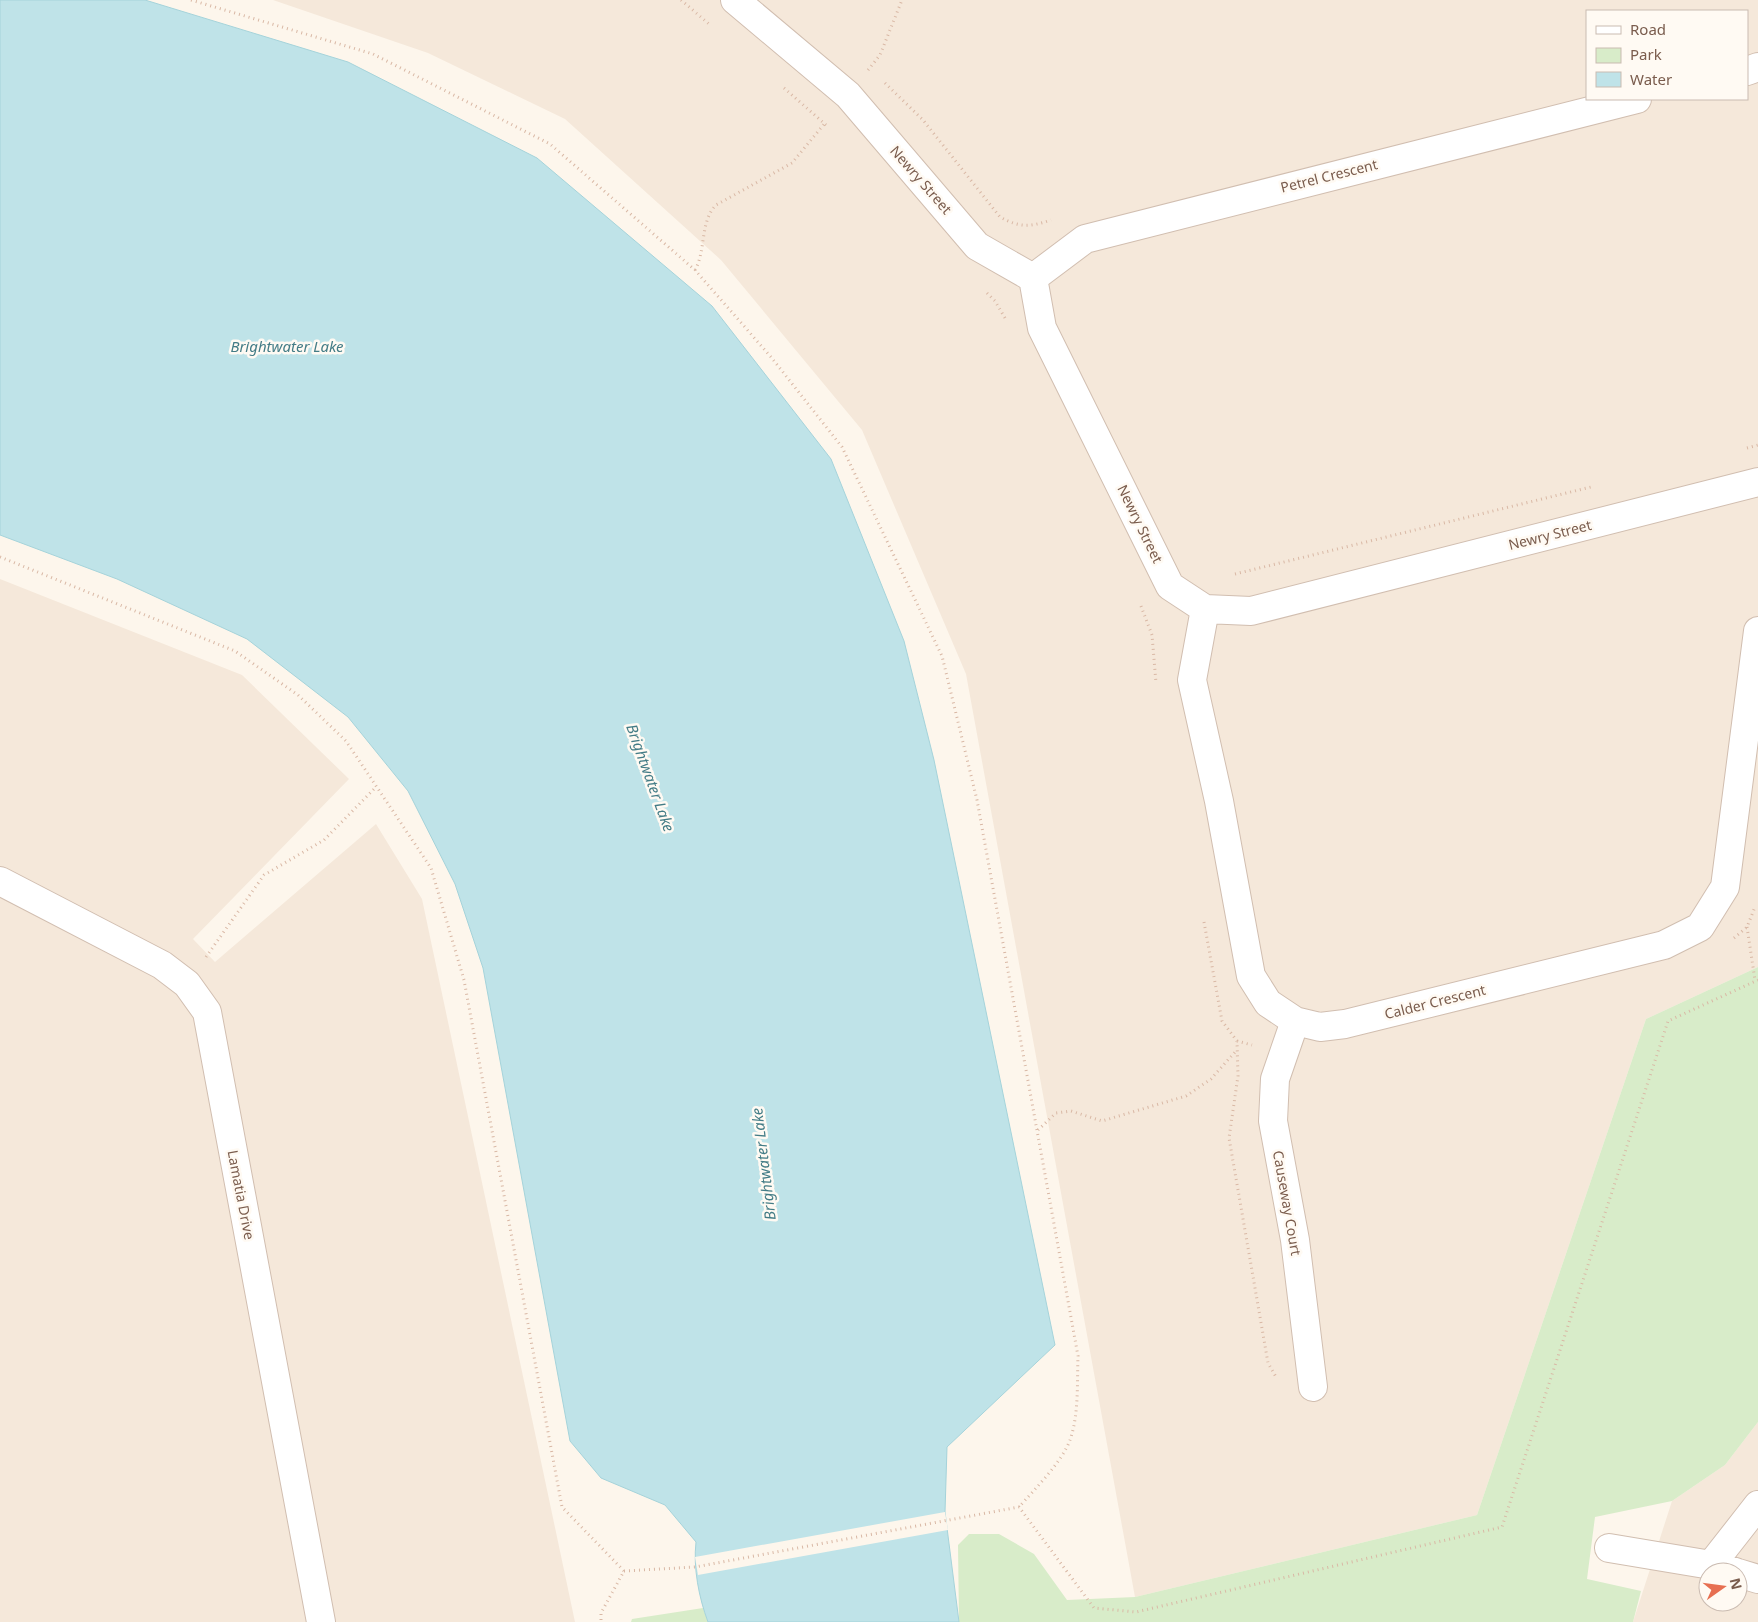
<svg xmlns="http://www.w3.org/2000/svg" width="1758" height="1622" viewBox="0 0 1758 1622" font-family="'Noto Sans',sans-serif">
	<rect width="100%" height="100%" fill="#fdf6ec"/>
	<path fill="#f5e8da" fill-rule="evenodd" d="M273,0H1758V967L1646,1019L1477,1515L1135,1597L966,674L862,430L721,260L565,119L428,53ZM1587,11H1747V99H1587Z
		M0,579L242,675L349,779L193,939L215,962L376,824L422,899L575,1622H0Z
		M1758,1422V1622H1633L1672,1501L1725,1465ZM1708,1572H1738V1602H1708Z"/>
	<path fill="#d8ecc9" d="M1758,967V1422L1725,1465L1672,1501L1595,1517L1587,1579L1641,1591L1633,1622H959L958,1545L969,1534H999L1034,1554L1067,1600L1135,1597L1477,1515L1646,1019Z
		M703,1608L708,1622H631L632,1619Z"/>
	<path fill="#bfe3e8" stroke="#a5d3da" d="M0,0H145L348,62L537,158L712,306L831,459L904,641L934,760L1055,1345L947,1447L945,1512L959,1622H708C699,1598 693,1568 696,1542L665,1505L601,1478L570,1441L483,968L455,884L408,791L348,717L247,639L117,579L0,535Z"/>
	<path fill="#fdf6ec" d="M945,1512L948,1530L698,1575L695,1557Z"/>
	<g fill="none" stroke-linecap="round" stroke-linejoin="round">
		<g stroke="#d1beb0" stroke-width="30">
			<path id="minor" d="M735,0L848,95L977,246L1033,278L1042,328L1170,586L1205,609L1251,611L1758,482
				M1747,71L1758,67
				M1033,278L1085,239L1637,99
				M1205,609L1192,680L1219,801L1251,976L1268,1003L1295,1021L1320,1027L1345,1024L1664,945L1700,927L1725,887L1758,631
				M0,881L162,965L187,984L207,1012L321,1622
				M1295,1021L1275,1079L1273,1121L1295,1240L1313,1387
				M1609,1548L1711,1565L1735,1572
				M1711,1565L1758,1505
				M1738,1573L1758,1579"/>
		</g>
		<path stroke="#d9b8a5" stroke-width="3" stroke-dasharray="1 4" stroke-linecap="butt" d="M191,0L373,54L550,144L695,270L771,357L842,447L942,656L977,800L1078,1356C1077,1384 1079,1414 1070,1440C1062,1462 1034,1490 1019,1507
			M681,0L709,24
			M868,70L880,55L902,0
			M885,83L923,120L1000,217C1020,228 1030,227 1051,220
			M784,88L826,125
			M695,270C706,251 700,221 716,205L792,163L825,123
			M987,293L995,301L1005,318
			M1747,448L1758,445
			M0,557L235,651L298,695L346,741L431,868L464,980L562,1507L624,1571L601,1613V1622
			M1235,574L1591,487
			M1141,606L1152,635L1156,683
			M1204,922L1222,1021L1237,1041L1238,1076L1229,1138L1268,1363L1276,1377
			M1747,927L1755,980
			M1734,938L1747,927L1755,907
			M206,957L264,875L324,840L376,787
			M1237,1041L1252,1045
			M1038,1130L1056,1113L1071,1111L1102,1121L1186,1096L1211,1079L1236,1051
			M624,1571L695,1567L1019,1507L1094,1608L1136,1612L1502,1527L1668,1021L1758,980"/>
		<use href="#minor" stroke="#fff" stroke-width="28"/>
	</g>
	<g text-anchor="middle" stroke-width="5" stroke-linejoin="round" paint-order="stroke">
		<g font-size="14" fill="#7a5c4d" stroke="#fffaf3">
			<text transform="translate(1329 176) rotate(-14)" y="5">Petrel Crescent</text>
			<text transform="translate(921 180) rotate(49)" y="5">Newry Street</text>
			<text transform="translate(1140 524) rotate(64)" y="5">Newry Street</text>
			<text transform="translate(1550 535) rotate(-14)" y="5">Newry Street</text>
			<text transform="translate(1435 1002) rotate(-14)" y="5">Calder Crescent</text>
			<text transform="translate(241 1195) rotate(79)" y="5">Lamatia Drive</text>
			<text transform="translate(1287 1203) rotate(80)" y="5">Causeway Court</text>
		</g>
		<g font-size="15" font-style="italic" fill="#437c86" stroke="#fffaf3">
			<text x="287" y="352">Brightwater Lake</text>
			<text transform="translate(650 778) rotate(70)" y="5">Brightwater Lake</text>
			<text transform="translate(764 1164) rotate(-97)" y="5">Brightwater Lake</text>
		</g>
	</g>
	<rect x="1586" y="10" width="162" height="90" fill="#fffaf3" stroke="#cabbb1"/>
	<rect x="1596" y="26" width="25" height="8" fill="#ffffff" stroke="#cabbb1"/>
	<text x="1630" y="35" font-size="15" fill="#7a5c4d">Road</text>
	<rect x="1596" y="48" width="25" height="15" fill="#d8ecc9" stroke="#cabbb1"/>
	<text x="1630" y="60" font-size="15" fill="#7a5c4d">Park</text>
	<rect x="1596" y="72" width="25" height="15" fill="#bfe3e8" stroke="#cabbb1"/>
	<text x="1630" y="85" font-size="15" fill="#7a5c4d">Water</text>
	<g transform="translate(1723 1587) rotate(76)"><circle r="24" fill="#fffaf3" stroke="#cabbb1"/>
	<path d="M0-4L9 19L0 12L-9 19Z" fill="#e76f51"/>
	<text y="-8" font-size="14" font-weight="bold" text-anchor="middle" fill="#7a5c4d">N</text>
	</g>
</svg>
